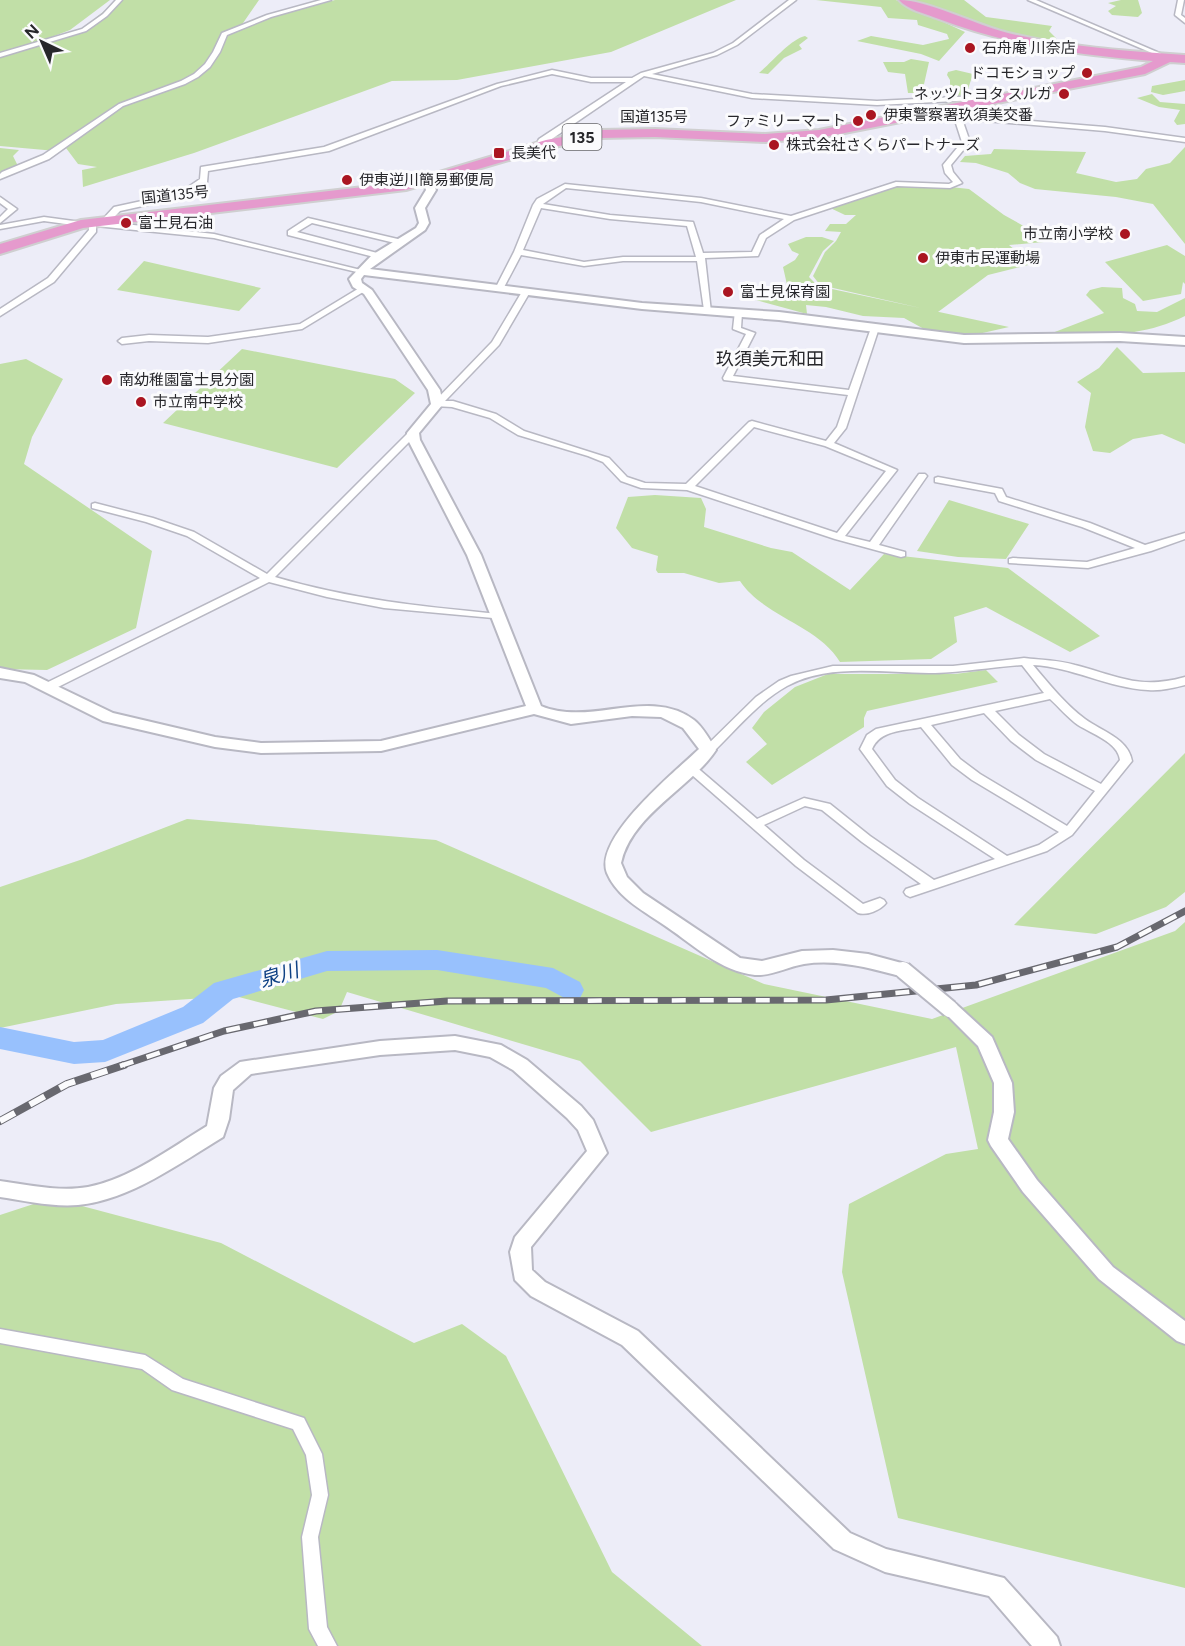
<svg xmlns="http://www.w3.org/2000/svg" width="1185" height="1646" viewBox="0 0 1185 1646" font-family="Figtree,'Noto Sans JP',sans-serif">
	<rect width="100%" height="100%" fill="#ededf8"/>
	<path fill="#c1dfa7" d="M0,0H110L70,30L33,44L78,32L118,0H259L241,26L335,0H736L611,52L457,80L392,81L194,153L83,187L82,170L97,167L78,164L66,148L88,131L56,151L0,146Z
		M816,0H896L965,32L939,61L921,54L857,41L871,36L923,45L949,39L947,34L918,25L917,20L888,18L881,7Z
		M908,0H964L986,17L1052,26L1049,31L1056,38L1058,45L1014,37L918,6Z
		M1121,0H1138L1142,13L1138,17L1112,15L1108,11L1116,6L1108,3Z
		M805,36L808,38L799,45L802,49L784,58L768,74L759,73C772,62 791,39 805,36Z
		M911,59L929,62L922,93H908L905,74L888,72L883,62H904Z
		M956,70L973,74L966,95L957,96L950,93V80L947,75L948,72Z
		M1185,80V91L1163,95L1151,92L1152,86Z
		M1152,94L1160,102L1185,104V124L1177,125L1174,121L1180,110L1159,107L1137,98Z
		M1185,147V244L1153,204L1116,197L1035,189L1020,183L1008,173L976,163L960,162L965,156L991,154L994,149L1086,152L1076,173L1116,182L1137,179L1146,169L1170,163Z
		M0,148L19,150L13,156L18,166L3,174L0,180Z
		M923,184L969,189L1004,215L1045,238L1044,242L1009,245L1032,264L988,275L938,312L820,285L813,276L825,252L836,241L841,232L825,231L830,224H846L856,215H845L824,205L877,188Z
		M806,237H822L834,241L823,251L809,277L818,286L1009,327L965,337L924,329L904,318L863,316L826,307L806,305L807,314L756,300L788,289L783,267L795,260L799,254L792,251L788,244Z
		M1167,245L1185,256V284L1183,282L1181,294L1143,301L1105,262Z
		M144,261L261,288L239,311L117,290Z
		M1102,287L1122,288L1123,298L1135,304L1137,311L1157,312L1185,298V316C1141,338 1095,336 1047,335L1104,313L1086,295L1090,290Z
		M1117,347L1143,373L1185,372V444L1162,434L1133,439L1110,453L1093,451L1085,427L1091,393L1077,382L1099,368Z
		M242,349L395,379L415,393L337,468L163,423Z
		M26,359L63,379L32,437L24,464L152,551L136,628L47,670L0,669V364Z
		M655,495L701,498L706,509L704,527L771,548L792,552L850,590L884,554L1008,568L1100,636L1070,652L986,607L954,617L957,642L931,659L840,662C818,625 764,617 740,581L719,583L684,573H658L656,570L658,556L632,548L616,528L628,497Z
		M949,500L1029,524L1006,559L958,557L917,551Z
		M986,670L998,682L867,711L864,718V727L772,785L746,762L767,744L752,728L764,712L795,687L828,674H955Z
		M1185,753V892L1166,907L1096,934L1014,925Z
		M187,819L436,840L764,984L932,1019L1175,931L1185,922V1588L898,1518L842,1272L849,1204L946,1154L978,1149L956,1047L651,1132L580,1061L347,992L339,1011L323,1019L235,996L116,1004L0,1028V887L83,859Z
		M52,1198L221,1243L414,1343L462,1324L506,1356L612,1572L702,1646H0V1215Z"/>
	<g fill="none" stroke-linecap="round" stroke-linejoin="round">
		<path fill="#98c1fd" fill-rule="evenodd" d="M437,950L553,968L580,982L584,990L580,998L570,1001L546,988L437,970L327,971L233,999L203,1023L105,1062L74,1064L0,1049V1027L74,1042L103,1040L183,1007L214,983L327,951Z"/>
		<g stroke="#b8b8c3" stroke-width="3">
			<path id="street" d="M116,0H122L107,16L86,31L0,57V53L82,29L103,14Z
				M321,0H331L271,17L227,35L220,52L210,67L198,77L185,84L123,106L49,159L0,179V174L2,172L43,155L119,104L181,81L194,74L205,64L213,52L222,33L267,15Z
				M789,0H796L737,45L717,55L652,74L752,94L877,101L977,96L988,101L984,103L976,100L877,105L752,98L644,76L540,147L536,145L539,139L626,82H591L552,74L501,86L329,151L208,171L207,182L190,194L179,198L120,211L109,222L102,220L114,207L174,194L184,190L200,179L201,167L324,147L497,84L552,70L591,78H632L641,73L713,53L733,43Z
				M1028,0H1036L1171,58L1166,59Z
				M1178,0H1184L1181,15L1185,18V23L1175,15Z
				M948,106L958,108L960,115L1105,127L1185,138V142L1105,131L962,119L970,142L951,165L953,172L962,183L950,188L897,186L794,220L766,238L758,256L705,258L711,312L704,310L697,261H623L584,266L521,255L502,291L495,289L514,252L533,205L537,199L565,184L701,198L791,216L896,182L949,184L953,182L945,173L943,165L962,142L952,111L947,108ZM566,188L701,202L784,219L760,235L752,252L703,253L693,222L610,215L543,204ZM541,208L610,219L687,226L696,257H623L584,262L523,250Z
				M0,197L17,209L0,223V217L8,209L0,203Z
				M44,217L81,222L85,224L81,226L44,221L0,229V225Z
				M308,218L402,240L403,242L399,244L312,223L297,232L381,254L382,256L378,258L288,235V231Z
				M89,220L214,234L365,271L361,273L214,238L96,226V232L54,282L0,316V309L48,278L89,230Z
				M361,287L368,289L302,329L208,343L149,341L122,344L118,341L122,338L149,335L208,337L300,324Z
				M523,290L530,292L499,345L445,401H453L496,414L524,431L609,458L627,477L645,483L686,484L749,422L752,421L826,441L837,427L848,395L724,380L723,378L746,334L733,329L735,311L742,313L741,328L755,333L733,376L849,390L871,328L878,326L879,328L846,428L834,443L897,470L845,536L870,542L919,474H925L927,476L879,545L905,552V556L901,557L835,539L687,490L641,488L621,481L603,462L588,456L518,435L490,418L452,407L434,406V402L492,342ZM754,427L825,446L886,471L837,533L695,486Z
				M413,430L416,431V435L275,577C349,599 424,607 500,614L504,615L505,617L504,619L384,608L327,597L269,582L52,690H44L42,687L44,684L260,578L187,536L146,522L92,508V504L95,503L153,518L194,532L267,574L410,431Z
				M938,477L1002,489L1006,497L1090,523L1145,545L1185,533V539L1151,551L1088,568L1009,563V559L1013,558L1087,562L1135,548L1082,527L999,501L995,493L935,482V478Z
				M1024,658C1041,660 1058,660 1075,665C1118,676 1139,690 1185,677V685C1173,688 1161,691 1148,690C1108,688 1073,667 1033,665C1049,684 1065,704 1085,719C1101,731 1128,738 1132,761L1072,835L1047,851L910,897L906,895L904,892L906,889L921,884L862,842L822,810L805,806L764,825L804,860L863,904L880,898L884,900L886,903C881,910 866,916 858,913L796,866L684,768L686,765H694L757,819L804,798L830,804L870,836L934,880L995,859L910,804L887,786L860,749L867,735L876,729L1044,693L1022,665C993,667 964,672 935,673C888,674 831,662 787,686C758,702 736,730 712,753H704L702,750L756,697L779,681L791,676L833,666H953ZM1050,699C1059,707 1068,718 1078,725C1092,734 1118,742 1120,760L1101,784L1044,754L1019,735L995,711ZM984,713L1011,741L1036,760L1095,791L1067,826L980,774L960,759L931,725ZM921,727L952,765L972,780L1059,832L1039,845L1007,856L918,798L895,780L872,749C880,730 903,731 921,727Z
				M0,1329L145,1355L183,1379L304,1418L322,1454L328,1495L318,1537L327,1627L337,1646H318L309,1629L302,1537L312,1495L306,1455L293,1429L172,1390L142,1369L0,1343Z"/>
		</g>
		<g stroke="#b8b8c3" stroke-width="4">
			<path id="secondary" d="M423,180H431L436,190L425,208L429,223L425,230L370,269L642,303L779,312L964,335L1120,333L1185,337V345L1120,341L964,343L779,320L642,309L364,275L361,279L362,283L372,290L440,390L443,404L419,433L420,440L481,555L541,706C591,727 649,686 694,720C703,727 710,740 716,750C692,787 631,815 621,863L627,877L643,893L740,958L762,961L802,951L833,950L868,954L909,965L912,970L909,975L903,977C871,968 837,959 804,964C787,967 772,976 755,975C720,971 695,946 667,927C646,912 618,899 607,873C593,838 676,771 699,749L683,728L661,717L632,716L571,724L534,714L381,751L261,753L215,747L103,721L25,682L0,678V668L34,675L113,713L215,737L261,743L381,741L526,706L467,555L408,440L407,433L431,404L428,390L364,294L353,287L349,279L372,255L416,228L419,223L415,208L426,190Z
				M950,1002L956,1004L992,1037L1012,1083L1014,1112L1008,1139L1037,1180L1113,1267L1185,1321V1344L1177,1341L1099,1279L1023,1192L991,1146L988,1140L994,1112V1083L978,1046L941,1009L944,1004Z
				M455,1036L501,1045L527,1060L581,1106L593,1120L607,1153L531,1247L532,1270L545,1282L638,1331L850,1533L886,1549L1004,1578L1057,1637L1060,1646H1032L989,1596L885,1572L834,1549L622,1345L531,1296L515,1280L510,1252L515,1237L587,1151L578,1130L567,1118L513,1070L490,1057L455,1050L380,1055L251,1074L233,1090L229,1119L223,1137C180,1163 130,1200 78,1205C52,1207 26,1201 0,1197V1181C29,1185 59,1192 88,1187C130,1179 171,1148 207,1126L214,1088L221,1076L240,1062L380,1041Z"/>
		</g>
		<g stroke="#cfcfd0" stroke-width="4">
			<path id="highway" d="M899,0C927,0 976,25 1008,33C1066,47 1126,51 1185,55V63L1170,62L1145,74L819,138L765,142L655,137L600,138L554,147L406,190L83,228L0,254V244L81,220L406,182L546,140L600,130L655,129L765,134L819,130L1141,67L1153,61C1079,55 1006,45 936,18C924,13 908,10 899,0Z"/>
		</g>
		<use href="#street" fill="#fff" fill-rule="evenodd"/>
		<use href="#secondary" fill="#fff" fill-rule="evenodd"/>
		<use href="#highway" fill="#e59acd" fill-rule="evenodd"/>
		<g stroke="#68686f" stroke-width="7">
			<path id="rail-far1" d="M120,1066L224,1031L316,1011L447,1001L826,1000L976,985L1117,947L1185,911"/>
		</g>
		<g stroke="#68686f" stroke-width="8">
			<path id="rail" d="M0,1121L67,1084L124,1065"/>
		</g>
		<use href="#rail-far1" stroke="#fbfbfd" stroke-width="4.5" stroke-dasharray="14" stroke-linecap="butt"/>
		<use href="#rail" stroke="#fbfbfd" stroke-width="6" stroke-dasharray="17" stroke-linecap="butt"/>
		<g stroke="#b8b8c3" stroke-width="20" stroke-linecap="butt">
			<path id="secondary-bridge" d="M903,970L950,1009"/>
		</g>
		<use href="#secondary-bridge" stroke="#fff" stroke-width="16"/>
	</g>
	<g fill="#aa1521" stroke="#fbfbfd" stroke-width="2">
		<circle cx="970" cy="48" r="6"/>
		<circle cx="1087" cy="73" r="6"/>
		<circle cx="1064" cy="94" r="6"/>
		<circle cx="871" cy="115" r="6"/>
		<circle cx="858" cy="121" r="6"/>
		<circle cx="774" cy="145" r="6"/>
		<rect x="493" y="147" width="12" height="12" rx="3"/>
		<circle cx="347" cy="180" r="6"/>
		<circle cx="126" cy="223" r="6"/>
		<circle cx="1125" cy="234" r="6"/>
		<circle cx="923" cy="258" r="6"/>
		<circle cx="728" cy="292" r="6"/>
		<circle cx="107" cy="380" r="6"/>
		<circle cx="141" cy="402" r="6"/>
	</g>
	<g text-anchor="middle" stroke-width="6" stroke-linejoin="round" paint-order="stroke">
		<g font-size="15" fill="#27272b" stroke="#fbfbfd" text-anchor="start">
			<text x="982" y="53">石舟庵 川奈店</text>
			<text x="1075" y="78" text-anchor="end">ドコモショップ</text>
			<text x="1052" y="99" text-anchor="end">ネッツトヨタ スルガ</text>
			<text x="883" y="120">伊東警察署玖須美交番</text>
			<text x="846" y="126" text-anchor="end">ファミリーマート</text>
			<text x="786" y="150">株式会社さくらパートナーズ</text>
			<text x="511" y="158">長美代</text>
			<text x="359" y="185">伊東逆川簡易郵便局</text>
			<text x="138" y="228">富士見石油</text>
			<text x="1113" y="239" text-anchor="end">市立南小学校</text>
			<text x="935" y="263">伊東市民運動場</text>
			<text x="740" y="297">富士見保育園</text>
			<text x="119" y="385">南幼稚園富士見分園</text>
			<text x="153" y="407">市立南中学校</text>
		</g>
		<g font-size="15" fill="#27272b" stroke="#fbfbfd">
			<text x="654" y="122">国道135号</text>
			<text transform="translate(175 195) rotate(-6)" y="5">国道135号</text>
		</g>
		<rect fill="#fbfbfd" stroke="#67676a" stroke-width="1.5" x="562.5" y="124" width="39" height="26" rx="4.5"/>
		<g font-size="16" font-weight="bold" fill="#27272b">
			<text x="582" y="143">135</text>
		</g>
		<g font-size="18" fill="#27272b" stroke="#fbfbfd">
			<text x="770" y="365">玖須美元和田</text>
		</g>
		<g font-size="20" font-style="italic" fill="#0e4084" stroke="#fbfbfd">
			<text transform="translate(279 975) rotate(-17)" y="7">泉川</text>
		</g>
	</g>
	<g transform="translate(42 42) rotate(316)" stroke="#fbfbfd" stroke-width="4.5" paint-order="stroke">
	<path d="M0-4.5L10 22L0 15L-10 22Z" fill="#27272b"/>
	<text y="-9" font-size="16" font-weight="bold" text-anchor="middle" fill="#27272b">N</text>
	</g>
</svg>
